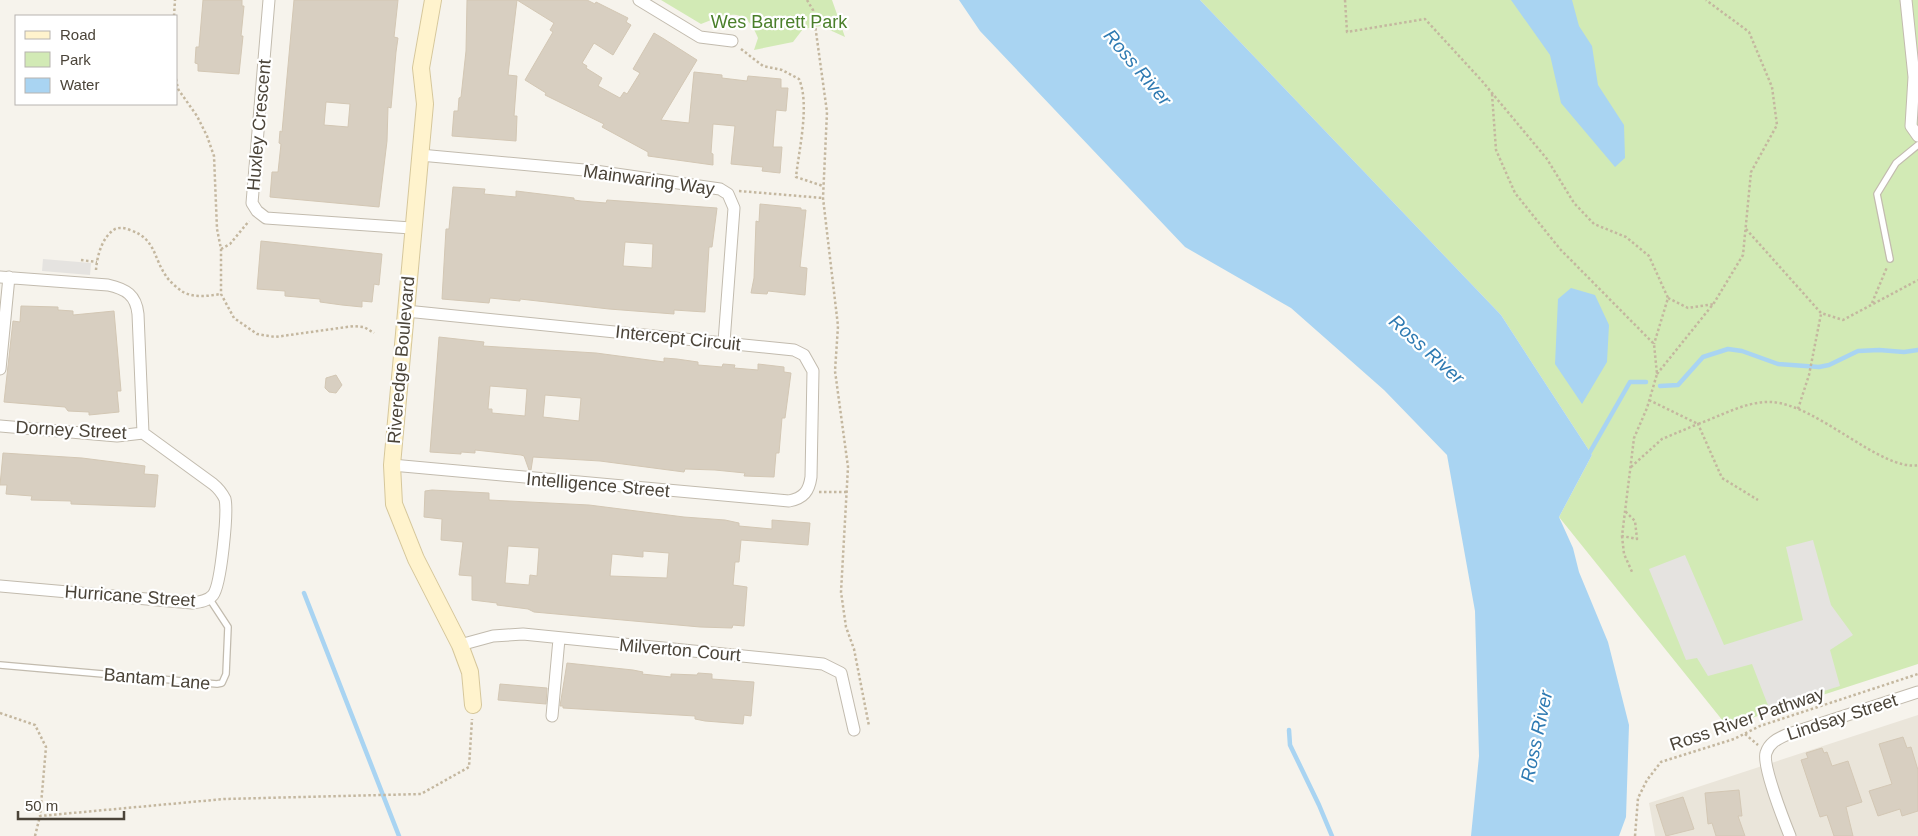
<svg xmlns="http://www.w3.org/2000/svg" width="1918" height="836" viewBox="0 0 1918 836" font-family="Arial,sans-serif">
	<rect width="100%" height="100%" fill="#f6f3ec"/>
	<path fill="#eae5da" d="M1918,715V836H1655L1649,803Z"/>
	<path fill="#d2eab5" d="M661,0H832L845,37L821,26L803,29L793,42L754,50L758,38C745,5 727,14 701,24Z
		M1200,0H1918V664L1727,726L1559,517L1592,455L1501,315Z"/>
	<path fill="#e5e3e0" d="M43,259L91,263L90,275L42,271Z
		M1813,540L1831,605L1853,635L1830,650L1840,686L1769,708L1752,664L1708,676L1697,658L1686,660L1649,569L1685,555L1724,645L1803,620L1786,547Z"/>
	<path fill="#a9d4f2" d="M959,0H1200L1501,315L1592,455L1559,517L1573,548L1579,572L1608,642L1629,725L1626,817L1619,836H1471L1479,756L1475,611L1447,455L1384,390L1291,308L1185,247L980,31Z
		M1511,0H1572L1579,26L1592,46L1598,85L1624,125L1625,158L1615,167L1561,103L1550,55Z
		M1571,288L1595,295L1609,325L1607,362L1582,404L1555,364L1558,299Z"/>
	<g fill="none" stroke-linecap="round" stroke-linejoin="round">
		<path stroke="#a9d4f2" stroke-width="4.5" d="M1660,386L1678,385L1703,357L1728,349L1742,351L1778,364L1819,367L1829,365L1858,351L1879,350L1904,352L1918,350
			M1590,452L1630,382H1646
			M304,593L399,836
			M1289,730L1290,745L1319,805L1332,836"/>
	</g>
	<path fill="#d8cfc1" stroke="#d3c7b4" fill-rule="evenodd" d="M203,0H242V6H244L241,36H243L239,74L198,71V64L195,63L196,47H199Z
		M294,0H398L394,37L398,38L396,52L391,108L388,107L387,141L379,207L270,197L272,172H278L281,144L279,143L280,131L282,132ZM326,102L350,104L348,127L324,125Z
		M467,0H587L595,4L596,2L628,18L626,22L631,25L613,55L594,43L582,63L587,66L586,68L602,78L598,86L620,98L624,92L627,94L640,73L633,69L654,33L664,39L697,60L661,120L689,123L694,72L722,75V78L747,81L748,76L781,79V88H788L786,111L776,110L773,147H782L780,173L762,171L763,167L731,164L735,126L713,124L711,153L713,154V165L648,156V152L602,127L604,124L545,95L546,93L525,80L553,32L550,30L554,23L517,0L508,75L517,76L514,116H517L516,141L452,136L454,111H458L459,98L461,97L466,51Z
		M453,187L485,189L484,194L516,197V191L574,198V200L581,201L606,203L607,200L717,208L712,247H709L705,312L674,310V314L609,309L520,299V301L490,298L489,303L442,299L446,229H449ZM625,242L653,244L652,268L623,266Z
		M760,204L801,208V210H806L800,267L807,268L805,295L768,291L767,294L751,293L754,278L756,221L759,222Z
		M261,241L382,254L379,285L374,284L372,302L362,301V307L342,305L320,302V299L285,296V291L257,289Z
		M21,306L58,307V310L73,311V315L114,311L121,391H117L119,412L89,415V412L68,411L65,407L4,402L13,321L20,322Z
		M439,337L484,342L483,346L596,353L664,362V358L677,359L698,362V365L722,367L723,364L735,365L734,368L758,370V364L784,367V372L791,373L785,418H782L779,453H776L774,477L744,476L745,473L715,470L685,469L684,472L600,461L533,457L531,470H529L524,456L521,455L475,450V453L461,452V454L430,452ZM490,386L527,389L525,416L492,413V409H488ZM545,395L581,398L579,421L543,417Z
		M336,375L342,385L336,393L329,392L325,388L326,378Z
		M3,453L82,458L145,466L144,474L158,475L155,507L71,504V501L31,500L32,496L6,494L7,485H0Z
		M432,490L489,493V500L589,505L684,517L725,520L739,523V526L772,529V520L810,523L808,545L741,540L739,562H735L733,585L747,587L744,626L733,625L732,628L700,627L534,612L528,609L497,605V603L472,600V576L459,575L463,542L441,540L442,519L424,517L425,491ZM508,546L539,548L537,576L530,575L529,585L505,583ZM643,551L669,553L667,578L610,576L612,554L643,557Z
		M567,663L633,670L643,672L642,674L671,677V674L697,675L698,673L712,674V679L754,682L751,716L744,715L743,724L705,721L695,719V716L563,708V706H560Z
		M500,684L547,688L546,704L498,700Z
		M1903,737L1907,748L1911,747L1918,770V811L1902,816L1900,809L1878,816L1869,791L1892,784L1879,744Z
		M1822,748L1824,753L1827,752L1832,766L1848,761L1862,802L1846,807L1853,836H1834L1827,815L1820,817L1801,760L1808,758L1806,753Z
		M1739,790L1742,816H1738L1745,836H1716L1712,823L1708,824L1705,793Z
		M1683,797L1694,829L1666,836L1656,805Z"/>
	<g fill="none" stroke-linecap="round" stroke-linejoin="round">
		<g stroke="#c2bbae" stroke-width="8">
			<path id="lane" d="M1890,259L1877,194L1896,163L1918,145
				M0,665L217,684L222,683L226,674L228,627L209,598"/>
		</g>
		<g stroke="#c2bbae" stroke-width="13">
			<path id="street" d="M269,0L252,203L257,211L266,218L411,228
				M639,0L700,37L732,41
				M1906,0L1914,77L1911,126L1918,136
				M420,155L595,171L720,189L728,194L734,208L724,342
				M0,277L108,285C126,289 136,295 138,314L143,433L213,484C218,488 222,493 225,499C228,512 221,585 213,595C208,601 200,602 192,603L0,586
				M0,369L9,277
				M0,426L117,436L143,433
				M392,465L789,501C804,498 809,491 811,477L813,371L804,355L794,350L406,311
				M460,645L493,636L523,634L823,664L841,673L854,730
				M552,716L559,639
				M1790,836C1784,821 1762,765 1766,753C1769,743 1777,739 1786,735L1918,692"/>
		</g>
		<g stroke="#d6c79b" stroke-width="18">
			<path id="secondary" d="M433,0L421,68L425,104L392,465L394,504L416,559L460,645L470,672L473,705"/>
		</g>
		<path stroke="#c4b79f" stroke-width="2.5" stroke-dasharray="2.5 2.5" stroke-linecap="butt" d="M807,0L813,10L827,112L823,198L838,326L835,371L848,467L841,592L846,627L854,649L869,726
			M1345,0L1347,32L1425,19L1482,81L1547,159L1574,203L1594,224L1626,237L1649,256L1668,298L1654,344
			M174,16L175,0
			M741,49L763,66L782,70L799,79C810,104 799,149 796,177L823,186
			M176,79L178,89L197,116L207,136L214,156L217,229L221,249V294L234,318L257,334L275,337L354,326L364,327L374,333
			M1492,94L1496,150L1515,193L1560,249L1654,344L1657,374L1647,408L1634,438L1622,536L1637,539L1635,521L1625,511
			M739,191L823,198
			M1746,229L1821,313L1843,320L1918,280
			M221,249L230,244L249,221
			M81,260L97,262
			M96,270C97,256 102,237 115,229C120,227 125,228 130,230C156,239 153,257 166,276C170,282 177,288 183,292C195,298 208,296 221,294
			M1668,298L1688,308L1714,304
			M1872,303L1887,267
			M1657,374L1714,303L1743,255L1751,172L1777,125L1772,87L1749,32L1706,0
			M1649,400L1698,424C1721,416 1746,401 1771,402C1817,404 1882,472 1918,465
			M1798,409L1809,375L1821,314
			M1631,467L1662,439L1698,424L1722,478L1758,500
			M819,492H847
			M1622,536L1624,554L1633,574
			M0,713L35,725L46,747L40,816L224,799L421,794L469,767L472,719
			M1745,734L1758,745
			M35,836L40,816
			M1635,836L1638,798L1647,780L1661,762L1734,739L1760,726L1918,674"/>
		<use href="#lane" stroke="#fff" stroke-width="5.5"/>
		<use href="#street" stroke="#fff" stroke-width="11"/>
		<use href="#secondary" stroke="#fff3cd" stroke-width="16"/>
	</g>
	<g text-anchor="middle" stroke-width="4.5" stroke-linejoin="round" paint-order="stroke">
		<g font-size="18" fill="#4a7f2a" stroke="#fff">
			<text x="779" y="28">Wes Barrett Park</text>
		</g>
		<g font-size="18" fill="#4b4439" stroke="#fff">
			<text transform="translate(259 125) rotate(-85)" y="6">Huxley Crescent</text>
			<text transform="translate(649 180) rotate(8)" y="6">Mainwaring Way</text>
			<text transform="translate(678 338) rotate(6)" y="6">Intercept Circuit</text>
			<text transform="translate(401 360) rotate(-85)" y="6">Riveredge Boulevard</text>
			<text transform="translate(71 430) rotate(3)" y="6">Dorney Street</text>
			<text transform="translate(598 485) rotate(5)" y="6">Intelligence Street</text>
			<text transform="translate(130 596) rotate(4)" y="6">Hurricane Street</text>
			<text transform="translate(680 650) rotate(5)" y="6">Milverton Court</text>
			<text transform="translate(157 679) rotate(5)" y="6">Bantam Lane</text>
			<text transform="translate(1842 717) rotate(-18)" y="6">Lindsay Street</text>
			<text transform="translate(1747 719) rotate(-19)" y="6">Ross River Pathway</text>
		</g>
		<g font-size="19" font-style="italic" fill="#2e7ab2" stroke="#fff">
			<text transform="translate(1138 67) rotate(50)" y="7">Ross River</text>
			<text transform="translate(1427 349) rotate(42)" y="7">Ross River</text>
			<text transform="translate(1536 736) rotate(-78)" y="7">Ross River</text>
		</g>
	</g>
	<rect x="15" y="15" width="162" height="90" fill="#ffffff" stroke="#b7b4b0"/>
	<rect x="25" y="31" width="25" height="8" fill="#fff3cd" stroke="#b7b4b0"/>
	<text x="60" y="40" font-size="15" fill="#4b4439">Road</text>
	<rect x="25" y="52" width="25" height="15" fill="#d2eab5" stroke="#b7b4b0"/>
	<text x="60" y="65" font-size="15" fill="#4b4439">Park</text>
	<rect x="25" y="78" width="25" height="15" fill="#a9d4f2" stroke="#b7b4b0"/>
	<text x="60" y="90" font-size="15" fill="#4b4439">Water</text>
	<path d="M18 811v8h106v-8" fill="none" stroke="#4b4439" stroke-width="2.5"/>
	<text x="25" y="811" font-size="15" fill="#4b4439" stroke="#ffffff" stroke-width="4" paint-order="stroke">50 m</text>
</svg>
